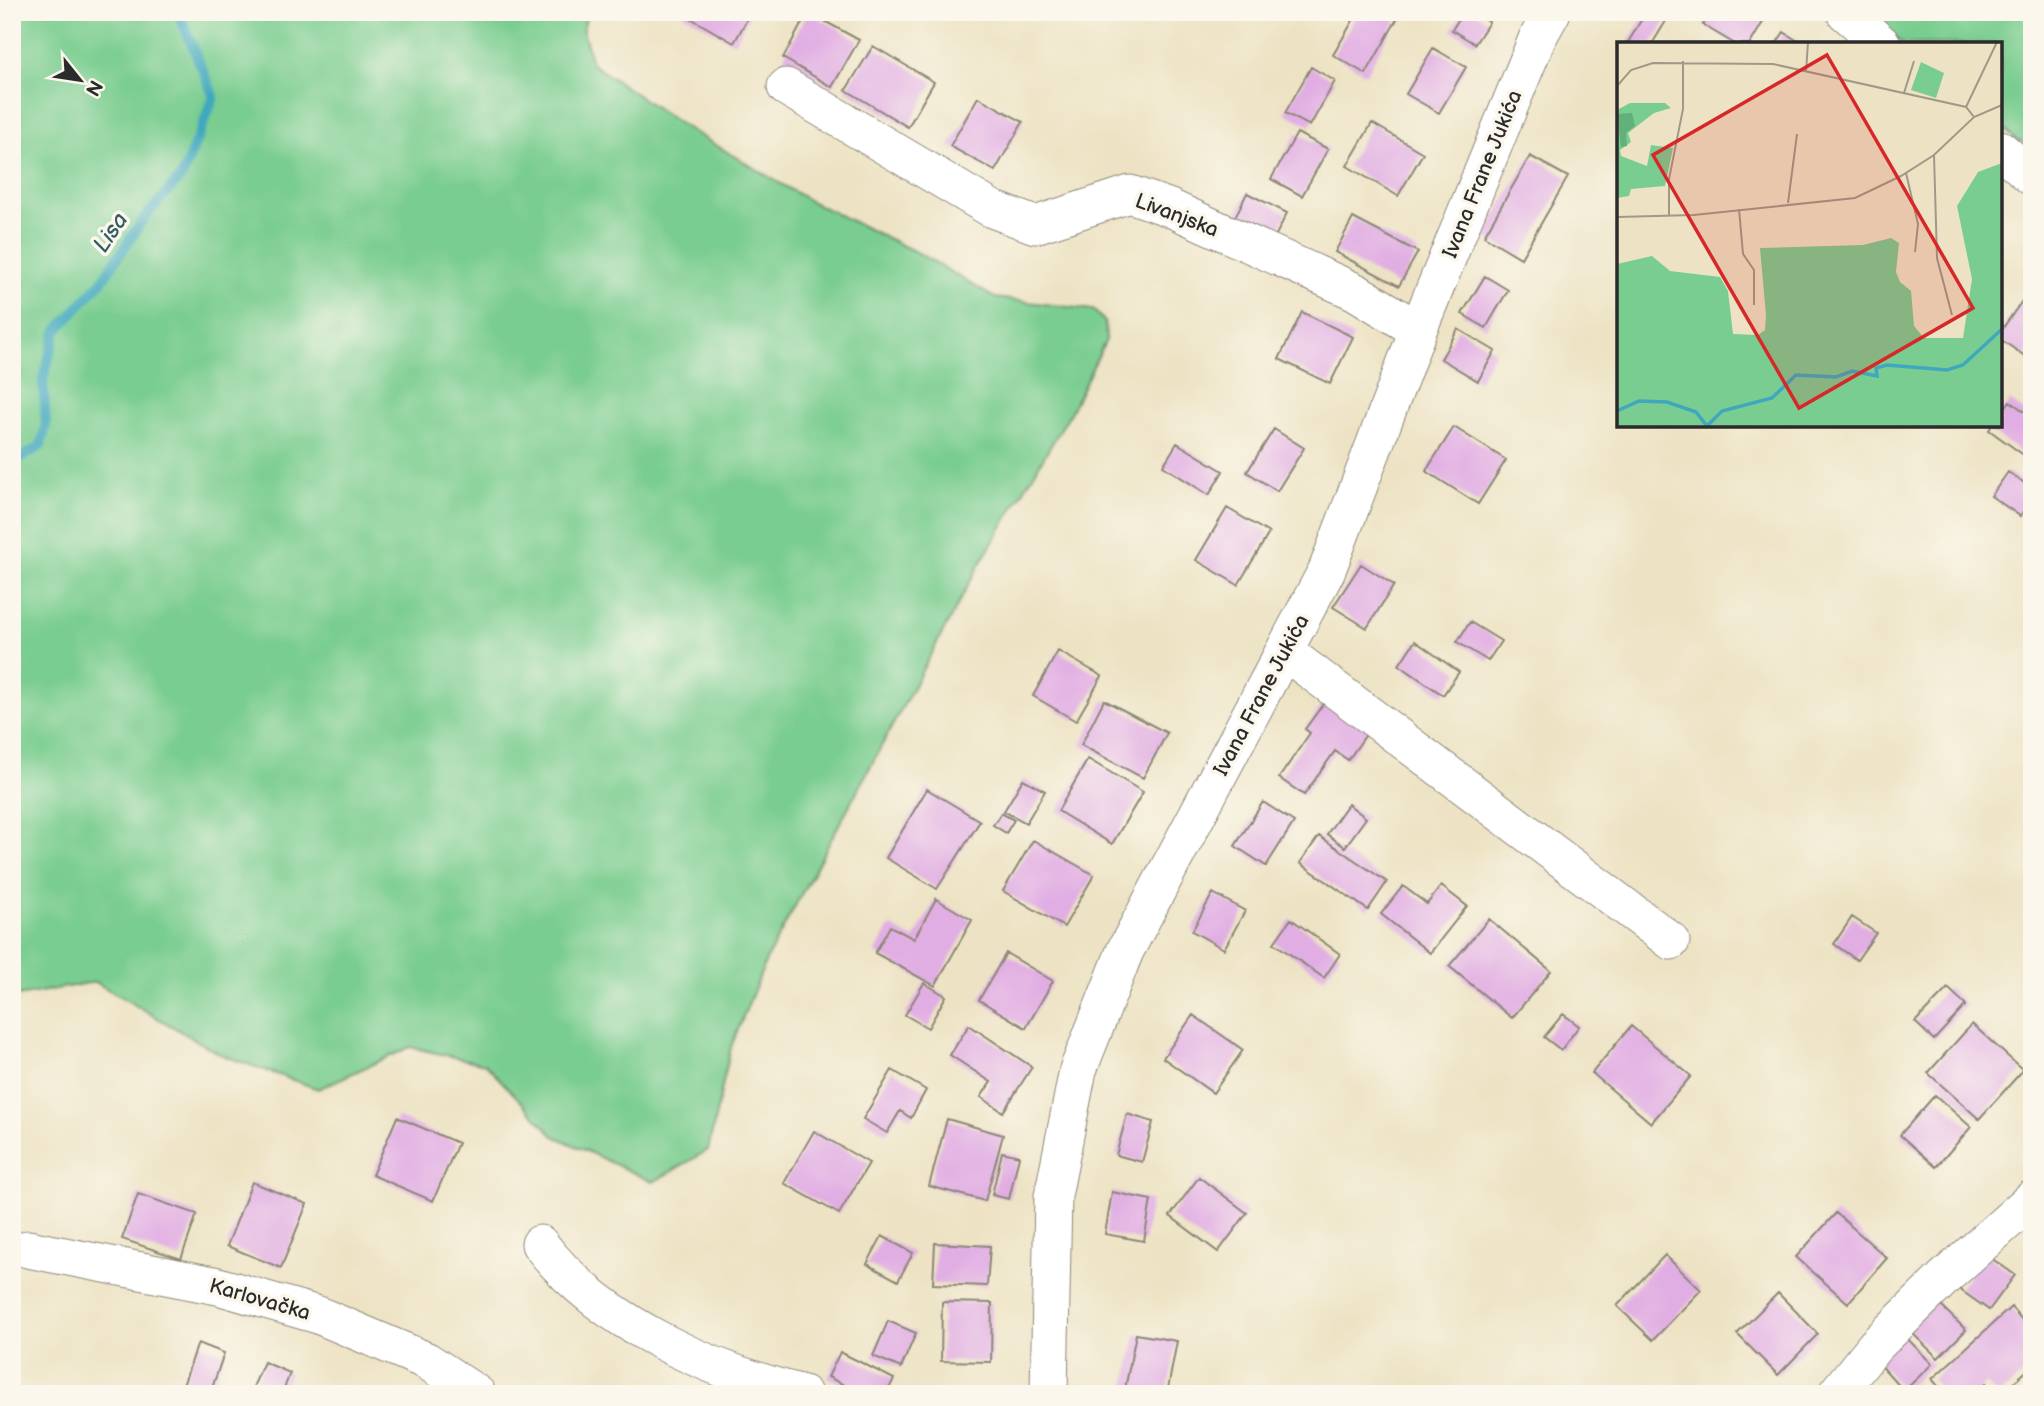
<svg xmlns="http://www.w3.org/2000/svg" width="2044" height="1406" viewBox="0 0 2044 1406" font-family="'Balsamiq Sans',sans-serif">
	<rect width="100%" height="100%" fill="#fbf7ec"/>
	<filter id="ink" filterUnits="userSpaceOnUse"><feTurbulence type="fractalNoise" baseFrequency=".0143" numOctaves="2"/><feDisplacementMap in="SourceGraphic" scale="14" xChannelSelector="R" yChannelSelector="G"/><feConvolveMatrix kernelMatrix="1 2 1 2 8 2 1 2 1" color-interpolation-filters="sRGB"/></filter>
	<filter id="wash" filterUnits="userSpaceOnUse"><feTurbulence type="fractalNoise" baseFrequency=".00686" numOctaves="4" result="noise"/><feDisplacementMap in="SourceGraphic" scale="28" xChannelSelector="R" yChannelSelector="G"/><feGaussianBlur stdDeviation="1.57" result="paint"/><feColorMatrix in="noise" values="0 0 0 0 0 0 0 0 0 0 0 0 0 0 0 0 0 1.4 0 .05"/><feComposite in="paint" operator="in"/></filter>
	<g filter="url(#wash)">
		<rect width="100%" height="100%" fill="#ede3c4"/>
		<path fill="#7acd90" stroke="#527c5e" stroke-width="2" d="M12,12H587L583,30L592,64L680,124L810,201L920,254L995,298L1093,310L1105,322L1106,340L1069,415L978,567L767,958L731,1047L708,1150L653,1182L554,1136L485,1064L410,1047L318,1089L222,1055L95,982L12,997Z
			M1863,12H2032V145L2016,140L2000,125V44H1903Z"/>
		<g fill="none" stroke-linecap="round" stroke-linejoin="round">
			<path stroke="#3fa8bf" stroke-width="10" d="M12,463L41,446L46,425L43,379L56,332L102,281L144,218L182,176L214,97L178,12"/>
		</g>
		<g id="blocks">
			<path fill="#e1aee3" d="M680,12H751L734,43Z
				M808,12L859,40L832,87L783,58Z
				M1358,12H1401L1366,74L1333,55Z
				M1463,12H1474L1489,22L1475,44L1452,30Z
				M1646,12H1662L1669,16L1652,44H1627Z
				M1710,12H1769L1750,44H1735L1703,25Z
				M1784,32L1802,44H1776Z
				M873,46L934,82L908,127L846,90Z
				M1433,48L1466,67L1439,113L1406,94Z
				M1311,67L1335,81L1310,126L1285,113Z
				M978,97L1023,122L995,171L950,146Z
				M1372,123L1423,153L1398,196L1347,166Z
				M1297,133L1328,149L1302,196L1271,179Z
				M1530,156L1568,177L1521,258L1484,236Z
				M1247,193L1287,213L1270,247L1230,227Z
				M1353,218L1418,252L1399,286L1335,252Z
				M1485,276L1508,290L1486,328L1462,314Z
				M2032,287V346L2025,356L2000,339V332Z
				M1302,312L1353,337L1330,384L1279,359Z
				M1458,329L1495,351L1478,381L1441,359Z
				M2010,401L2032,417V461L1989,430L1992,425H2000V414Z
				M1454,427L1506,460L1478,504L1426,471Z
				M1274,429L1304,448L1277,491L1247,472Z
				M1177,443L1223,471L1209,495L1163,466Z
				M2008,472L2032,488V499L2020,516L1991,496Z
				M1227,508L1269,533L1238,585L1196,560Z
				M1361,564L1394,585L1367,628L1333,607Z
				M1470,622L1501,641L1488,661L1457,642Z
				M1415,641L1459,672L1443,695L1399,665Z
				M1058,651L1102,676L1076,721L1033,696Z
				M1329,696L1372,726L1348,760L1335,751L1304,795L1279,778L1310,733L1305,729Z
				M1104,700L1167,733L1143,778L1081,745Z
				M1088,759L1143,792L1112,844L1058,811Z
				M1023,779L1045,791L1026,823L1004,811Z
				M927,789L980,821L937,889L886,858Z
				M1263,802L1294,822L1266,866L1235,846Z
				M1348,804L1366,818L1345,847L1327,834Z
				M1001,813L1014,820L1006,833L993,825Z
				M1319,836L1387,882L1368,910L1300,863Z
				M1033,840L1094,875L1064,927L1003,891Z
				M1403,886L1427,904L1441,886L1467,906L1430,953L1381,914Z
				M1213,893L1245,911L1224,949L1192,931Z
				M936,899L972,920L935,986L875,953L890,926L914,939Z
				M1852,917L1876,933L1857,960L1834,944Z
				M1291,919L1340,954L1324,978L1274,943Z
				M1489,919L1551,971L1512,1018L1449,966Z
				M1006,953L1053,981L1026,1028L979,1000Z
				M924,983L946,996L928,1028L905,1015Z
				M1948,988L1966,1005L1934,1040L1915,1022Z
				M1563,1014L1579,1026L1561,1050L1544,1037Z
				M1193,1015L1243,1050L1213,1093L1163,1058Z
				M1972,1024L2023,1070L1979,1119L1928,1073Z
				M969,1025L1032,1067L1003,1112L981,1097L991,1082L950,1055Z
				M1631,1026L1691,1076L1651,1123L1592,1073Z
				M892,1070L926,1090L911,1118L900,1111L887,1133L863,1119Z
				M1935,1095L1971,1127L1936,1167L1900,1135Z
				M1127,1114L1153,1122L1142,1162L1116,1155Z
				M397,1117L458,1143L433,1201L372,1175Z
				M947,1119L1003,1135L985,1201L929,1186Z
				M814,1131L869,1163L839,1214L784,1183Z
				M1002,1152L1019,1156L1009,1199L992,1195Z
				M1199,1177L1247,1213L1218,1252L1170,1216Z
				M252,1182L307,1204L281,1268L227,1246Z
				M1112,1192L1151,1200L1144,1241L1105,1234Z
				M138,1194L197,1214L181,1259L122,1239Z
				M1836,1213L1887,1258L1848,1303L1796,1257Z
				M882,1236L913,1253L898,1281L867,1264Z
				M935,1243L990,1246L987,1286L933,1284Z
				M1984,1253L2015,1275L1989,1310L1959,1289Z
				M1665,1255L1701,1290L1653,1340L1617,1306Z
				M1778,1293L1818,1334L1778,1375L1737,1334Z
				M1936,1301L1966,1330L1938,1358L1908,1329Z
				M942,1302L992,1303L991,1362L941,1361Z
				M2011,1307L2032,1331V1366L2001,1394H1995L1986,1383L1974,1394H1945L1932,1379Z
				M888,1321L916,1333L901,1368L873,1356Z
				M1136,1334L1177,1341L1167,1394L1125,1389Z
				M1903,1334L1932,1364L1904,1391L1876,1360Z
				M198,1343L224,1353L210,1394H180Z
				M840,1352L894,1379L886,1394H862L828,1377Z
				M264,1362L290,1373L282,1394H250Z"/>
		</g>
	</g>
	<g filter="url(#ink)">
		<use href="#blocks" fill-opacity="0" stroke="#8c8778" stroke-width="2"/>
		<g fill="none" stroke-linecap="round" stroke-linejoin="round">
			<g stroke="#8c8778" stroke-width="39">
				<path id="minor" d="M1845,12L1882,44
					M786,87L992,209L1035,225L1130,194L1170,208L1356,292L1418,330
					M2000,149L2032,177
					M1284,651L1671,941
					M540,1244C600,1323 709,1370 803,1394
					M28,1249L218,1286L318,1315L427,1361L477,1394
					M1049,1394L1053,1196L1078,1070L1125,951L1327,570L1418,330L1537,39L1552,12
					M1836,1394L1875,1346L1945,1277L2032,1199"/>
			</g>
			<use href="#minor" stroke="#fff" stroke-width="37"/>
		</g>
	</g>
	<g text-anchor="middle" stroke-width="7" stroke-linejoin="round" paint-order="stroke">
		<g font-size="21" fill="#2b2b2b" stroke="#fbf7ec">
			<text transform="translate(1482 174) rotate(-68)" y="7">Ivana Frane Jukića</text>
			<text transform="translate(1177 215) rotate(21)" y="7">Livanjska</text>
			<text transform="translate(1261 695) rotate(-62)" y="7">Ivana Frane Jukića</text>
			<text transform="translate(260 1299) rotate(16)" y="7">Karlovačka</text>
		</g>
		<g font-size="23" font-style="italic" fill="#335d66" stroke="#fbf7ec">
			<text transform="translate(110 232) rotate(-56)" y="8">Lisa</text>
		</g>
	</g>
	<g transform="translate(1617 42)">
		<rect width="385" height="385" fill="#ede3c4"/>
		<path d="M304,20L327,31L319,56L294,48ZM13,61H48L54,66L37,71L11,91L14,100L3,108L4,114L30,124L34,103L56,106L48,144L14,147L12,154L0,156V68ZM385,121V385H0V222L35,214L53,229L103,235L111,249L116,292L141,293L148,288L149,273L143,206L246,203L274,196L282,201L279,230L283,240L294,249L297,284L307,296H346L355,237L340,164L361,130Z" fill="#7acd90"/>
		<path d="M15,71L18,84L9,91L10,104L4,105L0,72Z" fill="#63b07a"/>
		<path fill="none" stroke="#3fa8bf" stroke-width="3.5" d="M0,369L22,359L50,360L79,370L90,384L105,369L155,356L179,333L219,335L235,329L260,334L259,326L270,323L330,328L346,323L385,287"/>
		<path fill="none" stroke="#9f9987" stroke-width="2" d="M189,30L191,0M0,44L14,28L36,21L156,22L349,65L357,75M287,51L297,19M349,65L380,0M317,113L320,216L335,273M289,131L301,182L298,210M171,161L180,92M122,167L126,212L137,228V263M52,173V137L66,67V19M0,175L77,173L238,156L284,134L317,113L357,75L385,63"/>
		<path fill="#d62828" fill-opacity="0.15" stroke="#d62828" stroke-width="3.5" d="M210,13L356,266L182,366L36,113Z"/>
		<rect width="385" height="385" fill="none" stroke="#2b2b2b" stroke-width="3.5"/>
	</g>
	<rect width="2044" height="1406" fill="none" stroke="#fbf7ec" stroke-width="42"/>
	<g transform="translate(80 80) rotate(120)" stroke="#fbf7ec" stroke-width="5" paint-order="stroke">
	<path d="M0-5L12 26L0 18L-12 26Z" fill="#2b2b2b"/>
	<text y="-10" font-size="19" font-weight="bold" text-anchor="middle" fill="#2b2b2b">N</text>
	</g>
</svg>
